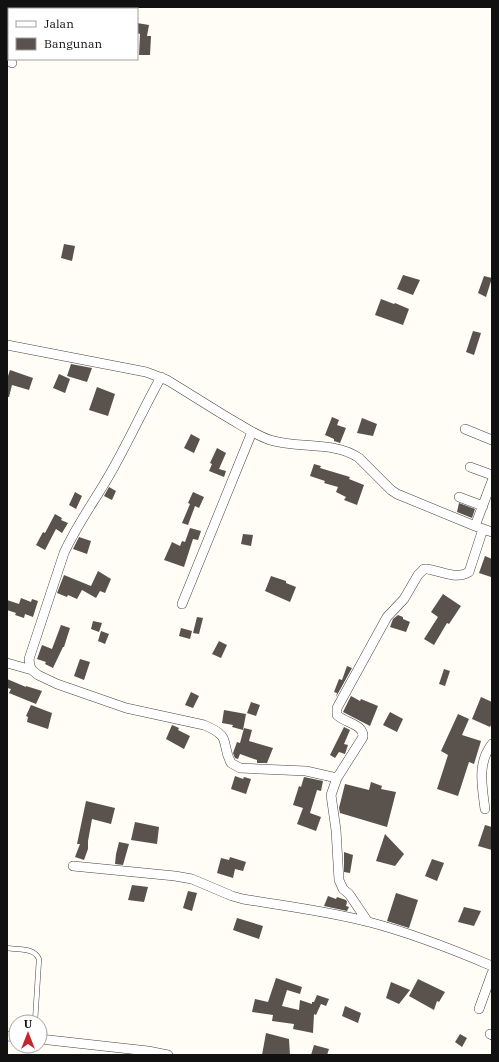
<svg xmlns="http://www.w3.org/2000/svg" width="499" height="1062" viewBox="0 0 499 1062" font-family="'IBM Plex Serif',serif">
	<rect width="100%" height="100%" fill="#fffdf5"/>
	<path fill="#5a524d" d="M137,23L149,25L147,36H151L150,55H139L140,34L137,33Z
		M64,244L75,246L72,261L61,258Z
		M403,275L420,280L413,295L397,289Z
		M484,276L492,278L486,297L478,293Z
		M381,299L394,304L395,303L409,309L403,325L375,315Z
		M473,331L481,333L474,355L466,352Z
		M71,364L92,368L87,382L67,376Z
		M10,370L33,378L29,390L12,385L9,397H7V379Z
		M59,374L70,379L65,393L53,388Z
		M97,387L115,394L108,416L89,410Z
		M332,417L339,420L337,425L346,428L340,443L334,441V439L325,435Z
		M362,418L377,424L373,436L357,433Z
		M191,434L200,439L194,453L184,448Z
		M217,448L226,453L219,469L226,471L224,477L209,471L212,464L210,463Z
		M314,464L321,466L320,468L350,477L349,479L364,485L357,505L344,500L346,497L336,492L338,487L324,483L325,481L310,476Z
		M109,487L116,491L112,500L104,496Z
		M75,492L82,496L76,509L69,505Z
		M193,492L204,497L199,508L195,506L188,525L182,523L190,504L188,503Z
		M459,503L475,509L472,518L457,512Z
		M55,514L62,518L61,520L68,523L62,533L56,529L45,550L36,545L43,532L45,533Z
		M190,528L201,531L198,540L193,539L184,567L164,560L172,542L180,546L182,541L185,542Z
		M243,534L253,535L251,546L241,544Z
		M79,537L91,541L87,554L73,549Z
		M485,556L492,559L491,577L479,573Z
		M98,571L111,579L105,593L100,591L96,598L82,590L77,599L68,595L67,597L57,593L64,575L91,586Z
		M271,576L286,581V583L296,587L290,602L265,591Z
		M443,594L461,606L449,624L447,623L434,645L424,639L438,617L431,612Z
		M21,598L31,602L32,599L38,601L33,617L25,614L24,618L15,615L16,613L7,610V600L19,604Z
		M398,615L403,617V619L410,622L406,632L390,627L393,619Z
		M197,617L203,618L199,634L193,633Z
		M93,621L102,623L99,632L91,629Z
		M61,625L70,628L64,647H63L53,668L45,664L46,662L37,659L42,645L52,649Z
		M181,628L192,631L190,639L179,636Z
		M101,631L109,634L105,644L98,641Z
		M219,641L227,645L221,658L212,654Z
		M80,659L90,662L84,680L74,676Z
		M347,666L352,668L336,697L337,693L334,692L339,679L342,680Z
		M444,669L450,671L445,686L439,684Z
		M7,679L26,687V686L42,691L36,704L9,693L11,689L7,688Z
		M191,692L199,696L193,708L185,705Z
		M351,696L360,701L361,699L378,706L370,726L343,712Z
		M481,697L492,702V723L490,727L472,719Z
		M251,702L260,705L256,716L247,713Z
		M31,705L52,713L48,729L27,722L28,717L26,716Z
		M224,710L246,714L243,730L232,727L233,725L222,723Z
		M390,712L403,719L397,732L383,725Z
		M458,714L469,719L462,735L481,741L474,764L469,762L458,796L437,789L448,755L441,751Z
		M172,725L179,728L178,730L190,736L184,749L166,739Z
		M344,727L350,730L344,744L348,745L345,754L339,752L335,758L330,755Z
		M244,728L252,730L249,741L273,748L267,763H257V760L240,754L238,759L235,758L233,753L237,742L240,743Z
		M235,776L243,779L244,777L251,779L246,794L231,789Z
		M304,777L323,781L321,791L317,790L310,813L321,817L316,831L297,824L303,808L293,805L299,786L301,787Z
		M371,782L382,786L381,789L396,792L387,827L340,813L339,808L345,784L369,790Z
		M86,801L115,808L111,824L92,819L88,841V849L84,860L75,857L80,844H77Z
		M135,822L159,827L157,844L131,840Z
		M485,825L492,827V850L478,846Z
		M385,834L404,854L395,866L376,861Z
		M119,842L129,844L123,865L115,864L116,854Z
		M344,852L353,855L350,873L344,872Z
		M230,857L246,862L243,871L235,869L233,878L217,873L221,858L229,860Z
		M432,859L444,863L437,881L425,876Z
		M132,885L148,887L144,902L128,900Z
		M188,891L197,893L192,911L183,908Z
		M396,893L418,900L409,928L387,921Z
		M328,896L336,899L337,897L346,900L347,902L346,906L349,907L347,911L324,906Z
		M464,907L481,911L474,926L458,922Z
		M237,918L263,926L259,939L233,930Z
		M276,978L302,987L300,994L287,990L282,1006L299,1010L300,1000L312,1004V1002H314L317,995L329,999L326,1006L321,1004L316,1015L314,1014L313,1033L293,1029L294,1024L272,1021L273,1015L252,1012L255,999L268,1002Z
		M418,979L445,992L439,1002L437,1001L434,1010L409,996Z
		M391,982L410,990L399,1004L386,998Z
		M345,1006L361,1013L358,1023L342,1016Z
		M266,1033L289,1039L290,1055H262Z
		M460,1034L467,1038L462,1047L455,1042Z
		M314,1045L329,1049L327,1055H311Z"/>
	<g fill="none" stroke-linecap="round" stroke-linejoin="round">
		<g stroke="#444" stroke-width="5.5">
			<path id="service" d="M7,948C18,950 34,947 39,959L35,1022"/>
		</g>
		<g stroke="#444" stroke-width="10">
			<path id="minor" d="M7,60L12,63
				M7,345L146,372L167,380C187,392 207,405 227,417C241,425 255,435 270,440C298,449 335,441 359,458L391,490L397,494L475,526L492,532
				M161,377C145,406 131,436 115,465C99,495 78,522 64,553L29,659L30,666L32,670L38,675L57,684L126,708L204,725C233,737 220,742 231,763L240,768L306,771L337,778
				M465,429L492,440
				M470,467L492,475
				M459,497L483,506
				M475,526L492,481
				M182,604L252,432
				M7,663L32,670
				M485,809C482,786 477,763 492,744
				M73,866L175,876L192,879L232,896L243,899C285,906 327,911 369,922C411,933 452,949 492,966
				M368,922L349,894L343,889L339,880L336,830L331,795L337,778L363,737C364,724 345,723 337,715V708L387,617L404,599L418,575L424,569H427C441,571 456,580 469,572L483,529
				M479,1009L492,973
				M490,1034L492,1035
				M7,1036L16,1037
				M40,1039L148,1051L168,1055"/>
		</g>
		<use href="#service" stroke="#fff" stroke-width="4.5"/>
		<use href="#minor" stroke="#fff" stroke-width="9"/>
	</g>
	<rect width="499" height="1062" fill="none" stroke="#111111" stroke-width="16"/>
	<rect x="8" y="8" width="130" height="52" fill="#ffffff" stroke="#a0a0a0"/>
	<rect x="16" y="21" width="20" height="6" fill="#ffffff" stroke="#a0a0a0"/>
	<text x="44" y="28" font-size="12" fill="#111111">Jalan</text>
	<rect x="16" y="38" width="20" height="12" fill="#5a524d" stroke="#a0a0a0"/>
	<text x="44" y="48" font-size="12" fill="#111111">Bangunan</text>
	<g transform="translate(28 1034)"><circle r="19" fill="#ffffff" stroke="#a0a0a0"/>
	<path d="M0-3L7 15L0 10L-7 15Z" fill="#c4262e"/>
	<text y="-6" font-size="11" font-weight="bold" text-anchor="middle" fill="#111111">U</text>
	</g>
</svg>
